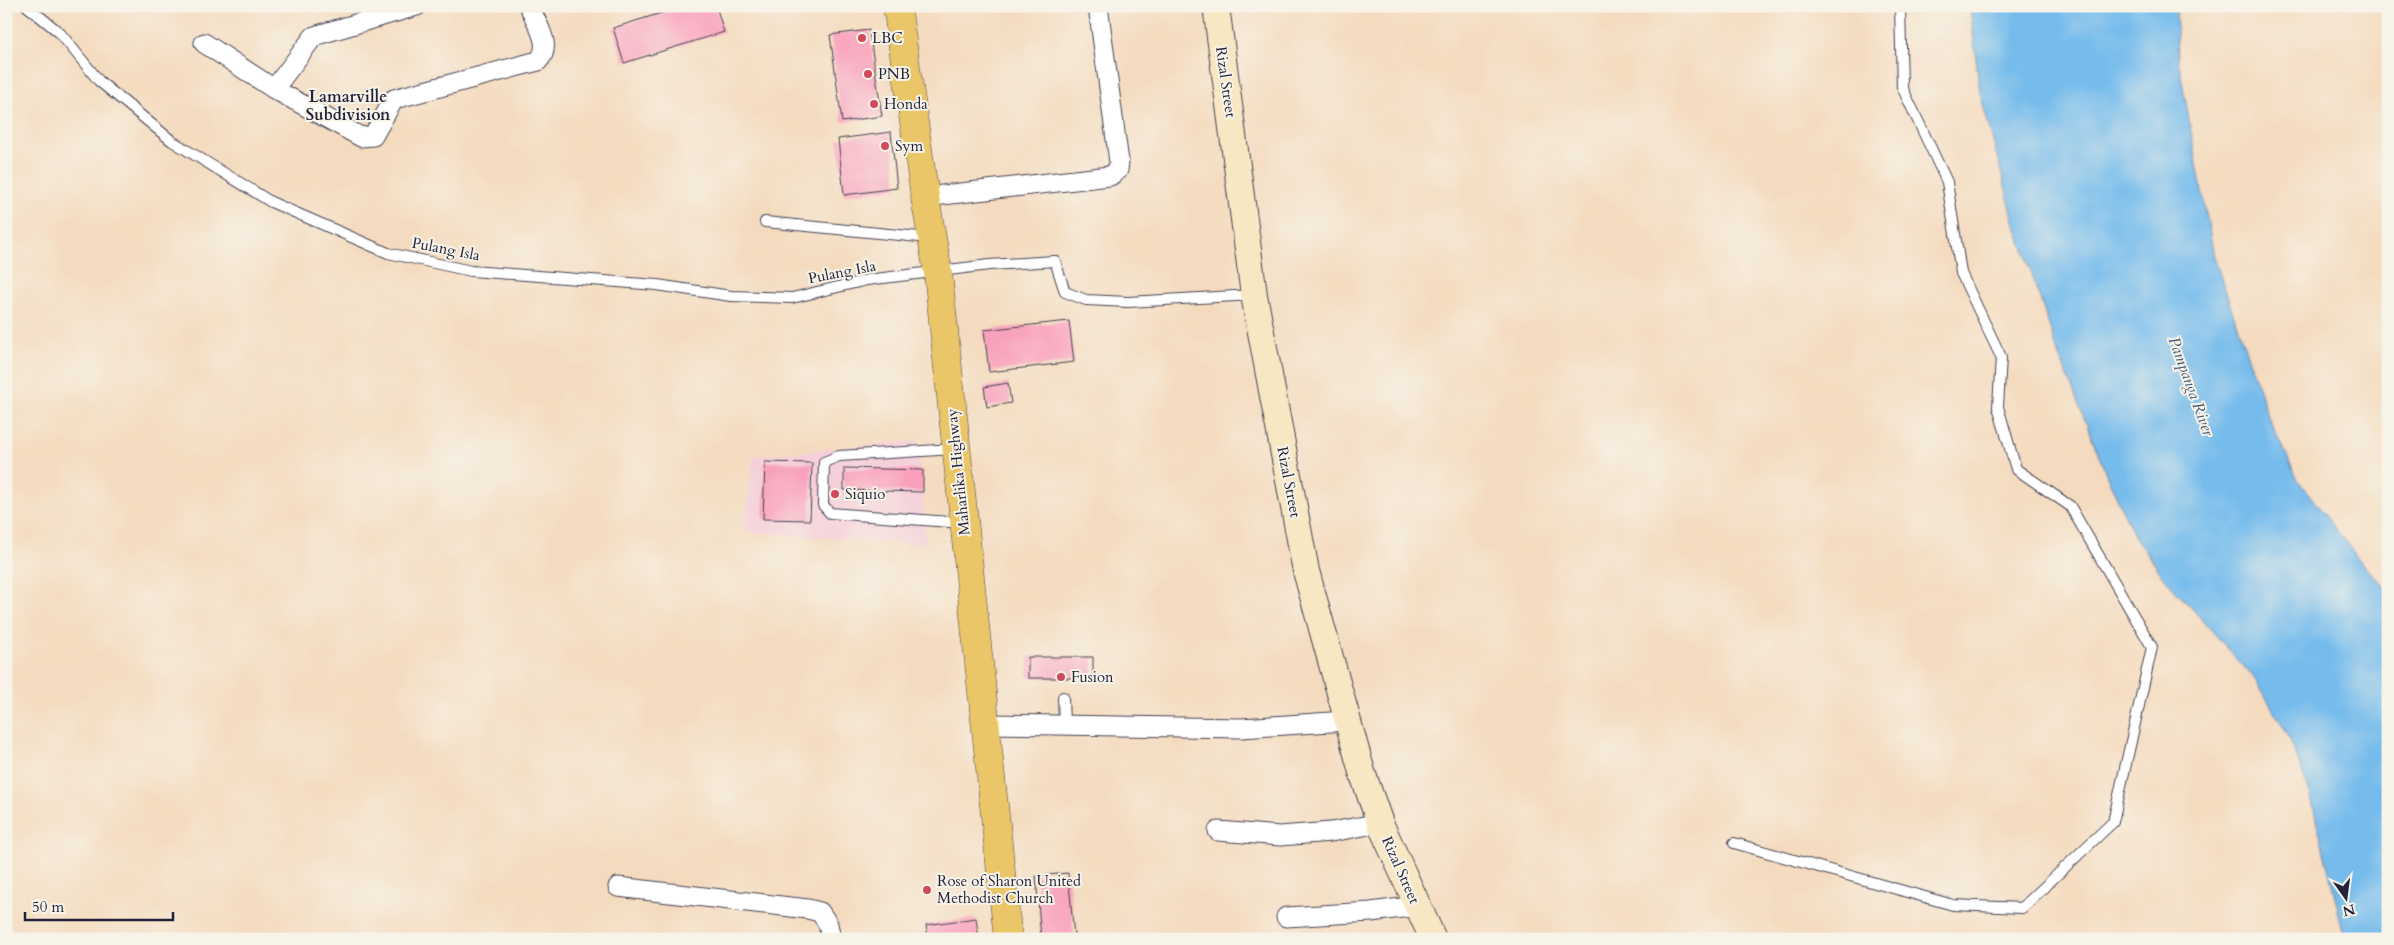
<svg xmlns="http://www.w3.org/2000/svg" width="2394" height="945" viewBox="0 0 2394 945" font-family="Cardo,serif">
	<rect width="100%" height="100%" fill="#f7f3e8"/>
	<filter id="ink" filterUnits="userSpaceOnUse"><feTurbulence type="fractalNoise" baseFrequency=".02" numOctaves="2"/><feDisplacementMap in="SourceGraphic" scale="10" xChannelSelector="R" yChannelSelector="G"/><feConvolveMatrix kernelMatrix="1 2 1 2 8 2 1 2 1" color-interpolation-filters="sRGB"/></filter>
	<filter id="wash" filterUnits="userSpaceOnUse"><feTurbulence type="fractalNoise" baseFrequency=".0096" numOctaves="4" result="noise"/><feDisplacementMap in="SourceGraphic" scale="20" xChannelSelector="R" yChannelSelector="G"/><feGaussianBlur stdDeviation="1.12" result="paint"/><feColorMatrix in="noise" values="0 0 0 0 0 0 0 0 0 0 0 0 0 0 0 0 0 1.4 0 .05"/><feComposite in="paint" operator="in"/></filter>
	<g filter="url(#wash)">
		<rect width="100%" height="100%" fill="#f4dbbf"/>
		<path fill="#f5cfd9" d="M918,441L926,544L744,532L753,456Z"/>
		<path fill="#74bbec" stroke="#4b6e94" d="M1970,6H2176L2178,59L2214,257L2269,419L2298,480L2364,566L2388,589V776L2380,783L2388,847V939H2345L2310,794L2289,736L2254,678L2163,576L2135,537L2109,481L2056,347L2014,220L1980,93Z"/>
		<g id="blocks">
			<path fill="#f9a1bc" d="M684,6H716L724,32L624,63L613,28Z
				M869,30L882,116L842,122L830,35Z
				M891,132L897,188L844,195L838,139Z
				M1069,321L1074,362L989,372L984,330Z
				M1008,383L1011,403L987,407L984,387Z
				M765,462L812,463L810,520L763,519Z
				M844,468L923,470V492L844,490Z
				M1028,657H1093V678H1028Z
				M1068,873L1074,936L1041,939L1036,876Z
				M976,918L979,939H928L926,925Z"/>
		</g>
	</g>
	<g filter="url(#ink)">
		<use href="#blocks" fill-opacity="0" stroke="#423e4f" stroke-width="1"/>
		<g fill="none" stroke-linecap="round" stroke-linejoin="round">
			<g stroke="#423e4f" stroke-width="12">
				<path id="lane" d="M27,6L60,33L99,81L172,141L271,202L388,253L471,271L657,285L731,296L792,298L867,280L989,265L1055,261L1065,292L1086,300L1128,302L1253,295
					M765,222L930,238
					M955,449L839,456L824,462L823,505L830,513L963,523
					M1063,697L1064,724
					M1734,843L1953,905L2022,908L2113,822L2152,647L2070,506L2016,469L1998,407L2001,357L1961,273L1947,182L1902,87L1900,6"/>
			</g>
			<g stroke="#423e4f" stroke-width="21">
				<path id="street" d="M204,43L274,89L361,137L373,136L394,99L538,61C554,46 536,23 529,6
					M274,89L314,36L417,6
					M925,197L1110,176L1118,170L1119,162L1098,6
					M987,724L1242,728L1346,721
					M1218,831L1280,836L1331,832L1380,823
					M618,887L808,909L820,912L828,924L831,939
					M1286,917L1371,912L1417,906"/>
			</g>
			<g stroke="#423e4f" stroke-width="28">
				<path id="secondary" d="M1216,6L1254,295L1306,571L1362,772L1380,823L1433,939"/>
			</g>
			<g stroke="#423e4f" stroke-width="29">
				<path id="primary" d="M897,6L925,197L938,273L1008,939"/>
			</g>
			<use href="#lane" stroke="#fff" stroke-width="10"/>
			<use href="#street" stroke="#fff" stroke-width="19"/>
			<use href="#secondary" stroke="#f7e8c3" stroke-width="26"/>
			<use href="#primary" stroke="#ebc669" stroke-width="28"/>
		</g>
	</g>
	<g fill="#d1495b" stroke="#f7f3e8" stroke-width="2">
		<circle cx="862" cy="38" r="5"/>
		<circle cx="868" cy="74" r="5"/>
		<circle cx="874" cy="104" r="5"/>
		<circle cx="885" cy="146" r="5"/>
		<circle cx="835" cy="494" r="5"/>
		<circle cx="1061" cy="677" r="5"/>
		<circle cx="927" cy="890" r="5"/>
	</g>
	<g text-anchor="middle" stroke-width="4" stroke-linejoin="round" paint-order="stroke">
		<g font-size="15" fill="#22223b" stroke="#f7f3e8" text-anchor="start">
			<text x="872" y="43">LBC</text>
			<text x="878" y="79">PNB</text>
			<text x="884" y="109">Honda</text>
			<text x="895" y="151">Sym</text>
			<text x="845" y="499">Siquio</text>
			<text x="1071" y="682">Fusion</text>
			<text x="937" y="886">Rose of Sharon United<tspan x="937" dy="17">Methodist Church</tspan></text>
		</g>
		<g font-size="15" fill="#22223b" stroke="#f7f3e8">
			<text transform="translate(1226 82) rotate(82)" y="5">Rizal Street</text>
			<text transform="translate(446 249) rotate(11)" y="5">Pulang Isla</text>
			<text transform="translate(842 272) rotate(-11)" y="5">Pulang Isla</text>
			<text transform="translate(958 472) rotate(-96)" y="5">Maharlika Highway</text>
			<text transform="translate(1289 482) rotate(79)" y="5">Rizal Street</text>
			<text transform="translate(1401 870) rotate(66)" y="5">Rizal Street</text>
		</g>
		<g font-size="16" font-weight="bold" fill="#22223b" stroke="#f7f3e8">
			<text x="348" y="102">Lamarville<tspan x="348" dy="18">Subdivision</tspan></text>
		</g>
		<g font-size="16" font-style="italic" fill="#3f5879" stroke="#f7f3e8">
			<text transform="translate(2192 386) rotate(70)" y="6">Pampanga River</text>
		</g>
	</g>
	<rect width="2394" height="945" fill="none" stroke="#f7f3e8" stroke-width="25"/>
	<g transform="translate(2346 898) rotate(166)" stroke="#f7f3e8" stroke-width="4" paint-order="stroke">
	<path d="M0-4L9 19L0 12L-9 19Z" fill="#22223b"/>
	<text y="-8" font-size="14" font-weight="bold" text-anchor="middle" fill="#22223b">N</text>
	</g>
	<path d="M25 912v8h148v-8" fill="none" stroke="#22223b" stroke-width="2.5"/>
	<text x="32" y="912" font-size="15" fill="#22223b" stroke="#f7f3e8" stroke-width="4" paint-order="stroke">50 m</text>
</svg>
